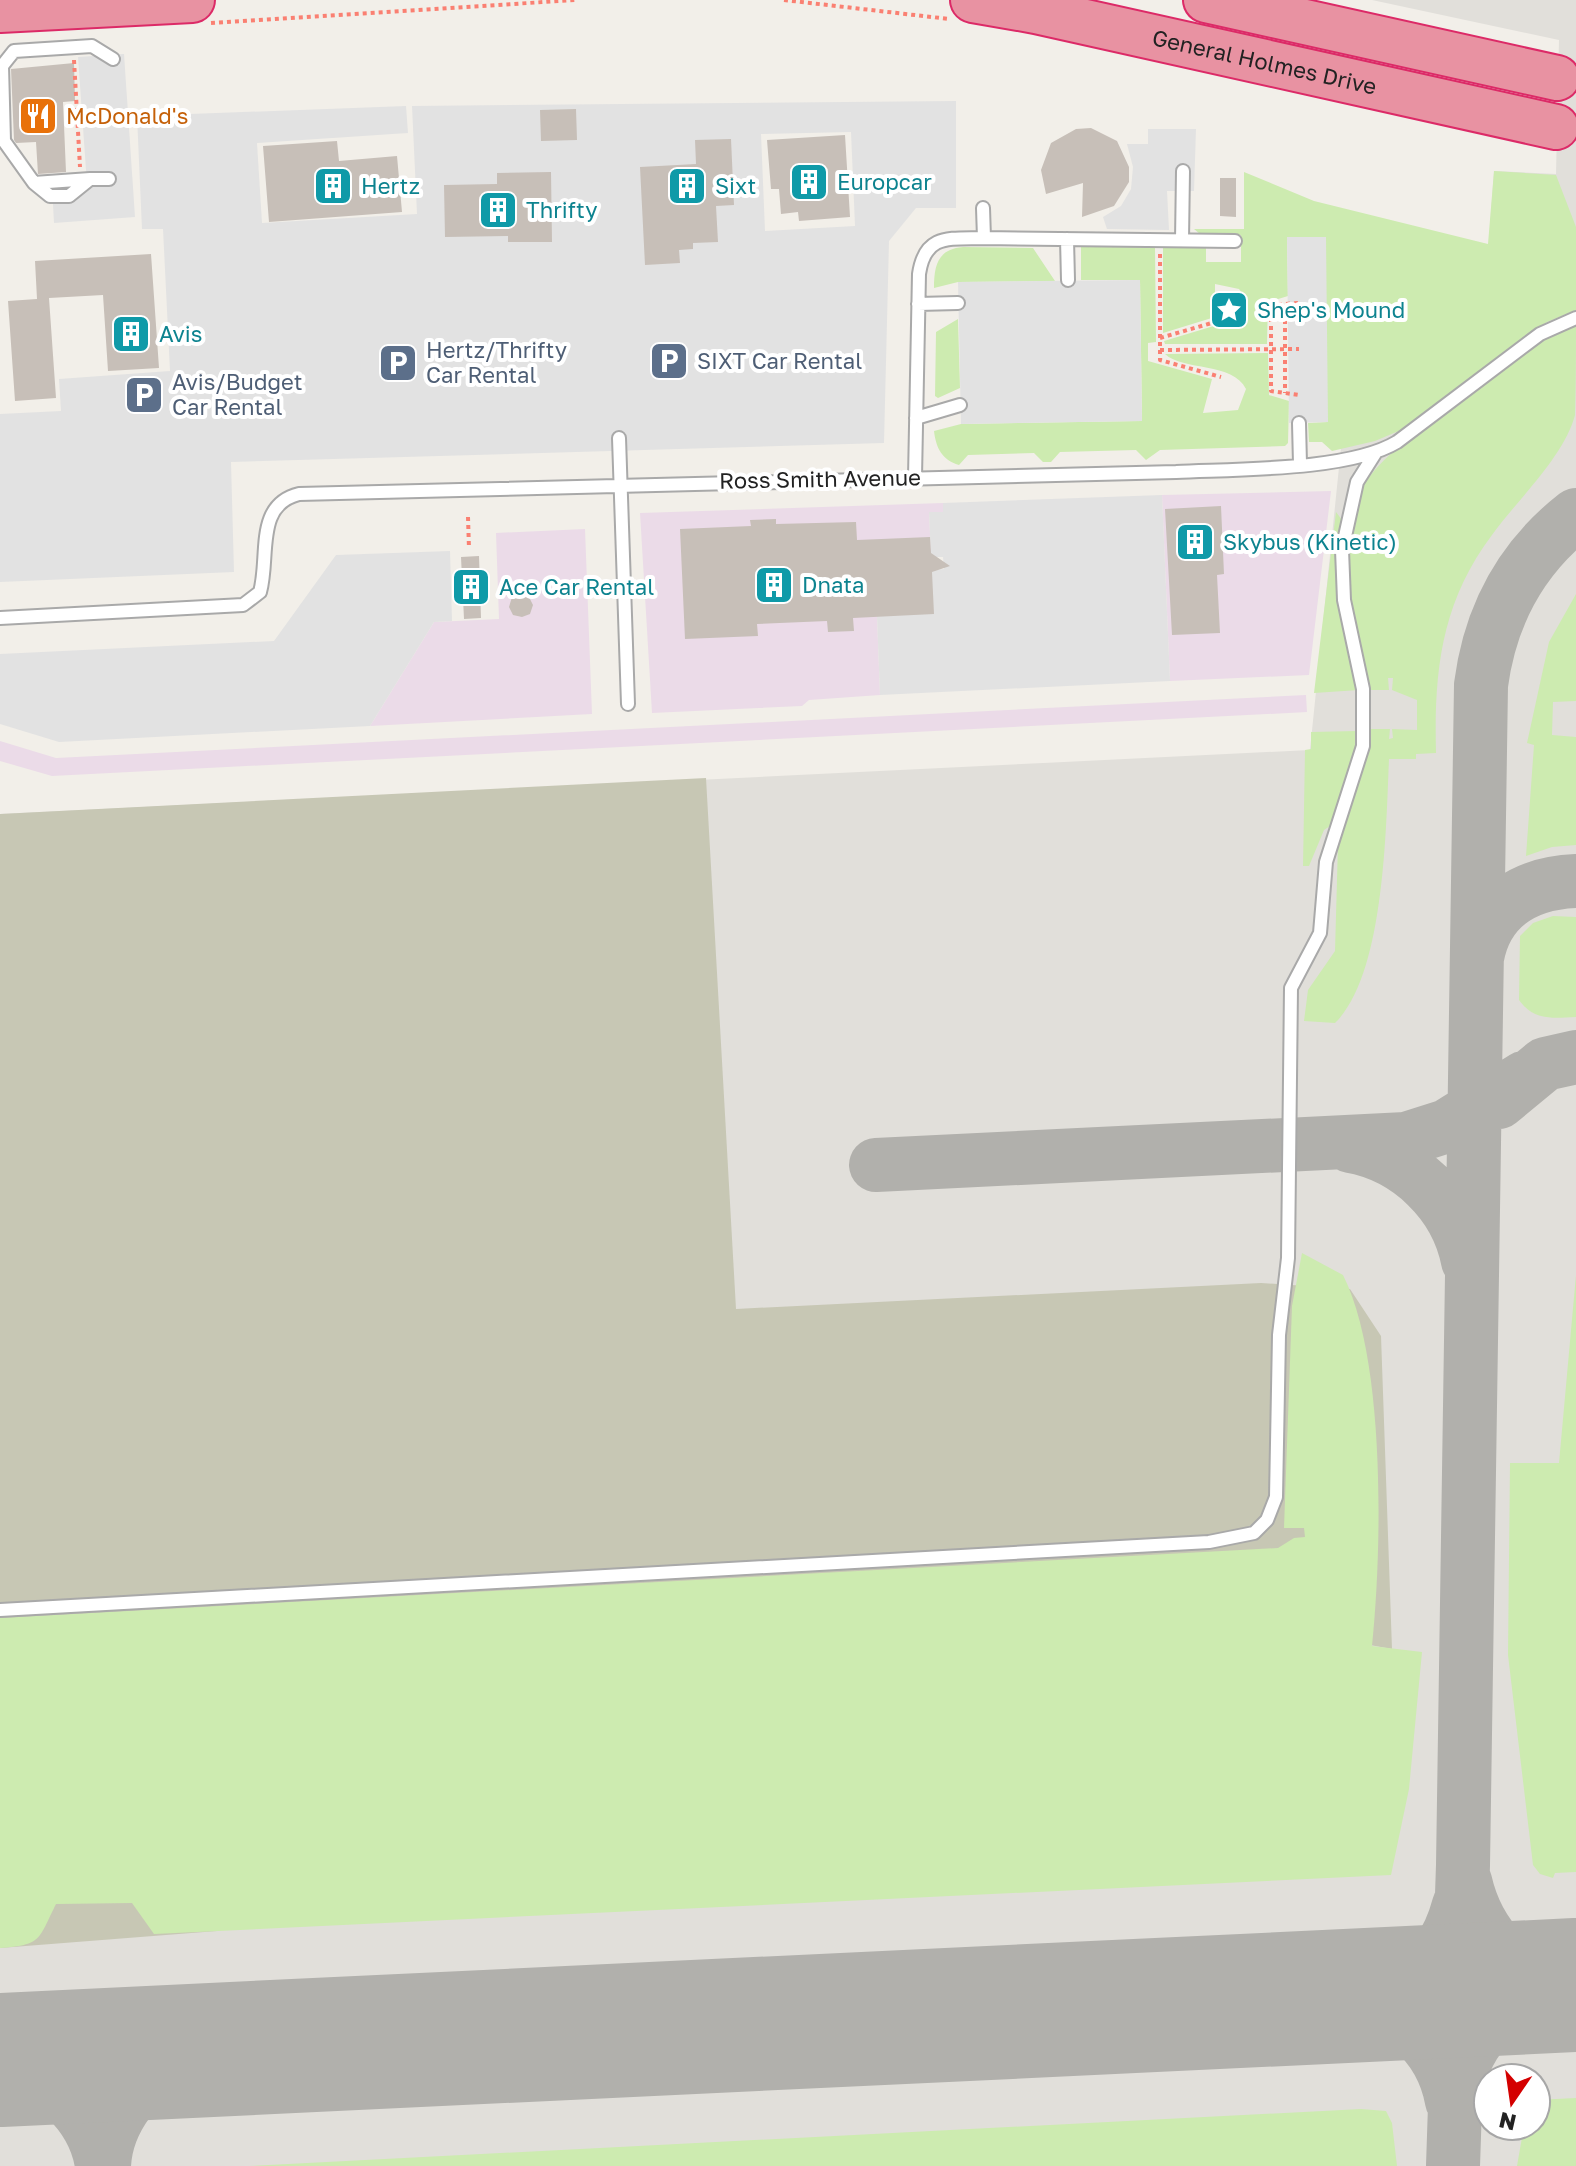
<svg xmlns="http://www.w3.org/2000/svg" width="1576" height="2166" viewBox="0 0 1576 2166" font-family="'Golos Text',sans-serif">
	<rect width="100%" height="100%" fill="#f2efe9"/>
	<path fill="#ebdbe8" d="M1331,491L1309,675L1170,681L1162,495Z
		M943,503V512L929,513L934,614L877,616L880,695L809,700L802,706L652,713L640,513Z
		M585,529L592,714L370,726L434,622L499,619L496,533Z
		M1306,695L1307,712L52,776L0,761V741L56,758Z"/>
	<path fill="#e1dfda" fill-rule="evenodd" d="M1372,0H1576V2166H0V814L1310,750L1342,438L1483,325L1494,171L1556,174L1559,40ZM1488,2078H1536V2126H1488Z"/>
	<path fill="#c7c7b4" d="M706,778L736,1309L1261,1283L1350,1289L1381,1336L1392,1649L1238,1621L217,1931L0,1948V814Z"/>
	<path fill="#cdebb0" d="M1494,171L1556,175L1576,227V310L1547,322L1401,430L1375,441L1332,451L1322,442H1309L1308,423L1328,422L1287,238L1288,296L1268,302L1267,344H1165L1164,341L1237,319C1248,311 1248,299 1239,289L1215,284V317L1163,333V248H1206V262H1241V235L1200,234L1194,229H1244V172L1314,201L1488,244Z
		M963,247L1033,248L1055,281L958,282L934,288C934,265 938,249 963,247Z
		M1081,247H1155L1156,342L1148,343V361L1212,379L1203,413L1238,410L1246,389C1233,362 1183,371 1165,354L1268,353L1269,395L1289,401L1288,443L1285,446L1160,450L1146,460L1136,450L1060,452L1051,462H1043L1034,453L968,455L959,465C942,460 936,448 934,431L961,424L1142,421L1140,280H1081Z
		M958,319L960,388L938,398L935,396L936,332Z
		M1576,324C1576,350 1576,392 1575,415C1564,457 1517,500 1492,535C1441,603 1434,671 1436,753L1416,754V759H1389C1386,826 1385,975 1335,1023L1304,1021L1308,990L1335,951L1338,844L1361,775L1369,729H1390L1389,739L1393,738L1392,729L1417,730V700L1392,690L1393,678H1388L1389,690H1368C1354,627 1326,532 1370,476C1393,446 1430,425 1459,402C1497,373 1532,342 1576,324Z
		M1336,512L1342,520L1337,553L1359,690L1314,693Z
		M1576,594V701L1553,702L1552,735L1576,737V845L1552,847L1526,856L1534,745L1527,743L1549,642Z
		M1357,731L1353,764L1330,826L1324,830L1309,866H1303L1305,750L1311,749V732Z
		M1553,916L1576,917V1017C1552,1018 1534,1021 1519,1000L1520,936L1533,923Z
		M1302,1253L1343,1275C1386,1360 1382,1550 1372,1646L1422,1652L1409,1789L1391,1875L154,1934L132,1903L56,1904C38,1940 42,1945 0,1948V1618L1278,1548L1294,1538L1305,1537L1304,1528H1284L1292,1306Z
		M1576,1275V1872L1555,1873L1553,1878L1540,1874L1533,1865L1508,1655L1510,1463H1559Z
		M1576,2098V2166H1517L1524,2126H1536V2100Z
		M1361,2109L1386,2111L1392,2123L1397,2166H249Z"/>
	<path fill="#e2e2e2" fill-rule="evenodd" d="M124,54L135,217L54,223L52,186L87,184L78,57Z
		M956,101V208H916L889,241L884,443L231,462L234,572L0,582V414L61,411L59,379L170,371L163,229H142L137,116L406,106L408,133L257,143L262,223L417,214L412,106ZM851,132L855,226L765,231L761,134Z
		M1148,129H1196L1194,191H1167L1169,230L1107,229L1103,217L1121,206L1131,189L1133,167L1127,144H1148Z
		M1287,237H1326L1328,422L1289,423Z
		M1140,280L1142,421L961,424L958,282Z
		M1162,495L1170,681L880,695L877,616L932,570L944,569L943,557H931L929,512H943V503Z
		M450,551L452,621L434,622L370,726L59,742L0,724V654L274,641L336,555Z"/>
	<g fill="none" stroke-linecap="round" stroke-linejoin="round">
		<path stroke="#b1b0ac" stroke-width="54" d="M1477,958C1486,906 1526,883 1576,881
			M1499,1102L1545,1064L1576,1057
			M1350,1146C1408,1156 1457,1203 1468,1261
			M876,1165L1406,1139L1447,1126L1524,1078
			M1465,1881C1477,1934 1517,1983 1576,1983
			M1219,1999C1250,1998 1280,1996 1311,1995C1383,1991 1437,1987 1459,1905
			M1333,2001C1392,1998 1442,2044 1452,2101
			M0,2066C50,2072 95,2116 102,2166
			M1458,2082C1474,2024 1517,1992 1576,1988
			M104,2166C105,2143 114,2121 127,2103C176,2036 273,2050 346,2046
			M1453,2166L1463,1865L1481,685C1490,616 1521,558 1576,515"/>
		<path stroke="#b1b0ac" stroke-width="134" d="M0,2060L1576,1985"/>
	</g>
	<path fill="#c7bfb8" d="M74,63L75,101L63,102L66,172L38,174L36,142L16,143L14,140L11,69Z
		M576,109L577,140L541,141L540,110Z
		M1091,128L1117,141L1129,167V182L1114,206L1082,217L1083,183L1046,194L1041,170L1051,143L1076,129Z
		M845,135L850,217L799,221L798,212L781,214L779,189H771L767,140Z
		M731,139L734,205L716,206L718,242L693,243V249L679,250L680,263L645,265L640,167L696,164L695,140Z
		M337,141L339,161L397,156L402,212L269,222L263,146Z
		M551,172L552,242H508V236L445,237L444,185L497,184V173Z
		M1220,178H1236V217L1220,216Z
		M151,254L159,368L108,371L103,295L49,298L56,398L15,401L8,301L37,299L35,261Z
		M1221,506L1224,574L1217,575L1220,633L1172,635L1165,509Z
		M776,519V524L856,522L857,540L930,537L931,553L950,566L932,572L934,614L853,618L854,631L828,632L827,621L757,624L758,636L685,639L680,529L751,526L750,520Z
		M479,556L481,618L464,619L461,557Z
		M526,591L533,605L530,614L522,617L513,615L509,607L512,597Z"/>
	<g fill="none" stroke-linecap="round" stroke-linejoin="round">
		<g stroke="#a9a9a9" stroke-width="16">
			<path id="lane" d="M109,179H90L69,196H50L34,183L4,141L2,66L14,51L92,46L113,59
				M34,183L90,179
				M983,208L984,238
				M1067,239L1068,280
				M1182,240L1183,171
				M918,304L958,303
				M916,418L960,405
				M1299,423L1300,464
				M619,438L628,704
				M915,477L919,274C925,233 950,239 984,238L1235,241
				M0,618L243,605L260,592C270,557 254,505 299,494L1176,472C1235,469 1349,471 1397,442L1540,334L1576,318
				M0,1610L1209,1542L1254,1533L1267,1520L1276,1497L1279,1335L1288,1258L1291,988L1320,933L1326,862L1363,746V689L1344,600L1342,550L1357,482L1376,452"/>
		</g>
		<g stroke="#dc2a67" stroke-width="48">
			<g id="highway">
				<path id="s1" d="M973,0L1036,11L1556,127"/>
				<path d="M1206,0L1557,78"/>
				<path d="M0,10L192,0"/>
			</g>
		</g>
		<path stroke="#fa8072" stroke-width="4" stroke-dasharray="4 4" stroke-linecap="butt" d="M784,0L949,19
			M211,23L576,0
			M74,60L80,167
			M1160,254V350L1299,349
			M1298,303L1271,305V391L1299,395
			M1285,304V393
			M1160,338L1215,322
			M1160,350V360L1221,377
			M468,517L469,549"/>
		<use href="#lane" stroke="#fff" stroke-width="12"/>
		<use href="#highway" stroke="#e892a2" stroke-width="44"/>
	</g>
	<defs>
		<g id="restaurant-square" transform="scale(2)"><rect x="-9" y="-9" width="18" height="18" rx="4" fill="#e8710a" stroke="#fff"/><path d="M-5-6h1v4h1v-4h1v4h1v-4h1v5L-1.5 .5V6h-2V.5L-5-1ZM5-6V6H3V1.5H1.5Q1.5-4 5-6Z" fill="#fff"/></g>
		<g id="building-square" transform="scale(2)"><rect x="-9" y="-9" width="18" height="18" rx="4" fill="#0f9aa8" stroke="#fff"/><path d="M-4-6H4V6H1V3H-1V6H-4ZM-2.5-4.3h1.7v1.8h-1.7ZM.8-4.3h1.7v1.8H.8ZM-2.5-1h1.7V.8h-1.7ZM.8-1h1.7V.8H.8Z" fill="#fff"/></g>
		<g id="sight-square" transform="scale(2)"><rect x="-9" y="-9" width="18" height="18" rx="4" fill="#0f9aa8" stroke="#fff"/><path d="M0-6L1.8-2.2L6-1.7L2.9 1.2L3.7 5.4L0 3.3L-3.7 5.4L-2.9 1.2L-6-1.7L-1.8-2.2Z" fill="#fff"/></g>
		<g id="parking-square" transform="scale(2)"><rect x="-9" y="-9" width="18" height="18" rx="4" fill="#5c6f8a" stroke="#fff"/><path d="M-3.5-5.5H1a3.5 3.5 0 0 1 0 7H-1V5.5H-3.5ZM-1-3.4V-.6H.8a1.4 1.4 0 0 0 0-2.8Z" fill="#fff"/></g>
	</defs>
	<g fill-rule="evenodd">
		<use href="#restaurant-square" x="38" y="116"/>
		<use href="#building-square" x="809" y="182"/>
		<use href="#building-square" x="333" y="186"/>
		<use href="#building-square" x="687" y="186"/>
		<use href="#building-square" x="498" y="210"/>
		<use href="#sight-square" x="1229" y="310"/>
		<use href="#building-square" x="131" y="334"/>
		<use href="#parking-square" x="669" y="361"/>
		<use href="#parking-square" x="398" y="363"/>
		<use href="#parking-square" x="144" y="395"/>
		<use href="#building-square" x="1195" y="542"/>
		<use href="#building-square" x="774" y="585"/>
		<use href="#building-square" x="471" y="587"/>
	</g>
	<g text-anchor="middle" stroke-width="8" stroke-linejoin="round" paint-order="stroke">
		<g font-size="22" fill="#222" stroke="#fff">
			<text dy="8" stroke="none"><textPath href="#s1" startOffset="298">General Holmes Drive</textPath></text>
			<text transform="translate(820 479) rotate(-1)" y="8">Ross Smith Avenue</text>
		</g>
		<g font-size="22" fill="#c56008" stroke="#fff" text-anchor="start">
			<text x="66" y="124">McDonald's</text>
		</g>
		<g font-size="22" fill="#0d838f" stroke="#fff" text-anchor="start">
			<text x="837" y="190">Europcar</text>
			<text x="361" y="194">Hertz</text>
			<text x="715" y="194">Sixt</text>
			<text x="526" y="218">Thrifty</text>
			<text x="1257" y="318">Shep's Mound</text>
			<text x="159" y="342">Avis</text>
			<text x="1223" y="550">Skybus (Kinetic)</text>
			<text x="802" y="593">Dnata</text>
			<text x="499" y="595">Ace Car Rental</text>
		</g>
		<g font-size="22" fill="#4e5e75" stroke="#fff" text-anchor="start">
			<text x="426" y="358">Hertz/Thrifty<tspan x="426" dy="25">Car Rental</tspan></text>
			<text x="697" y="369">SIXT Car Rental</text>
			<text x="172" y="390">Avis/Budget<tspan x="172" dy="25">Car Rental</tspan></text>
		</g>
	</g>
	<g transform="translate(1512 2102) rotate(193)"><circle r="38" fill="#ffffff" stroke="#a7a7a7" stroke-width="2"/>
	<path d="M0-6L14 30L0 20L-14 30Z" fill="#d40000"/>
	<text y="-12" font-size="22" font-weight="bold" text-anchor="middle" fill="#222222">N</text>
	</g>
</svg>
